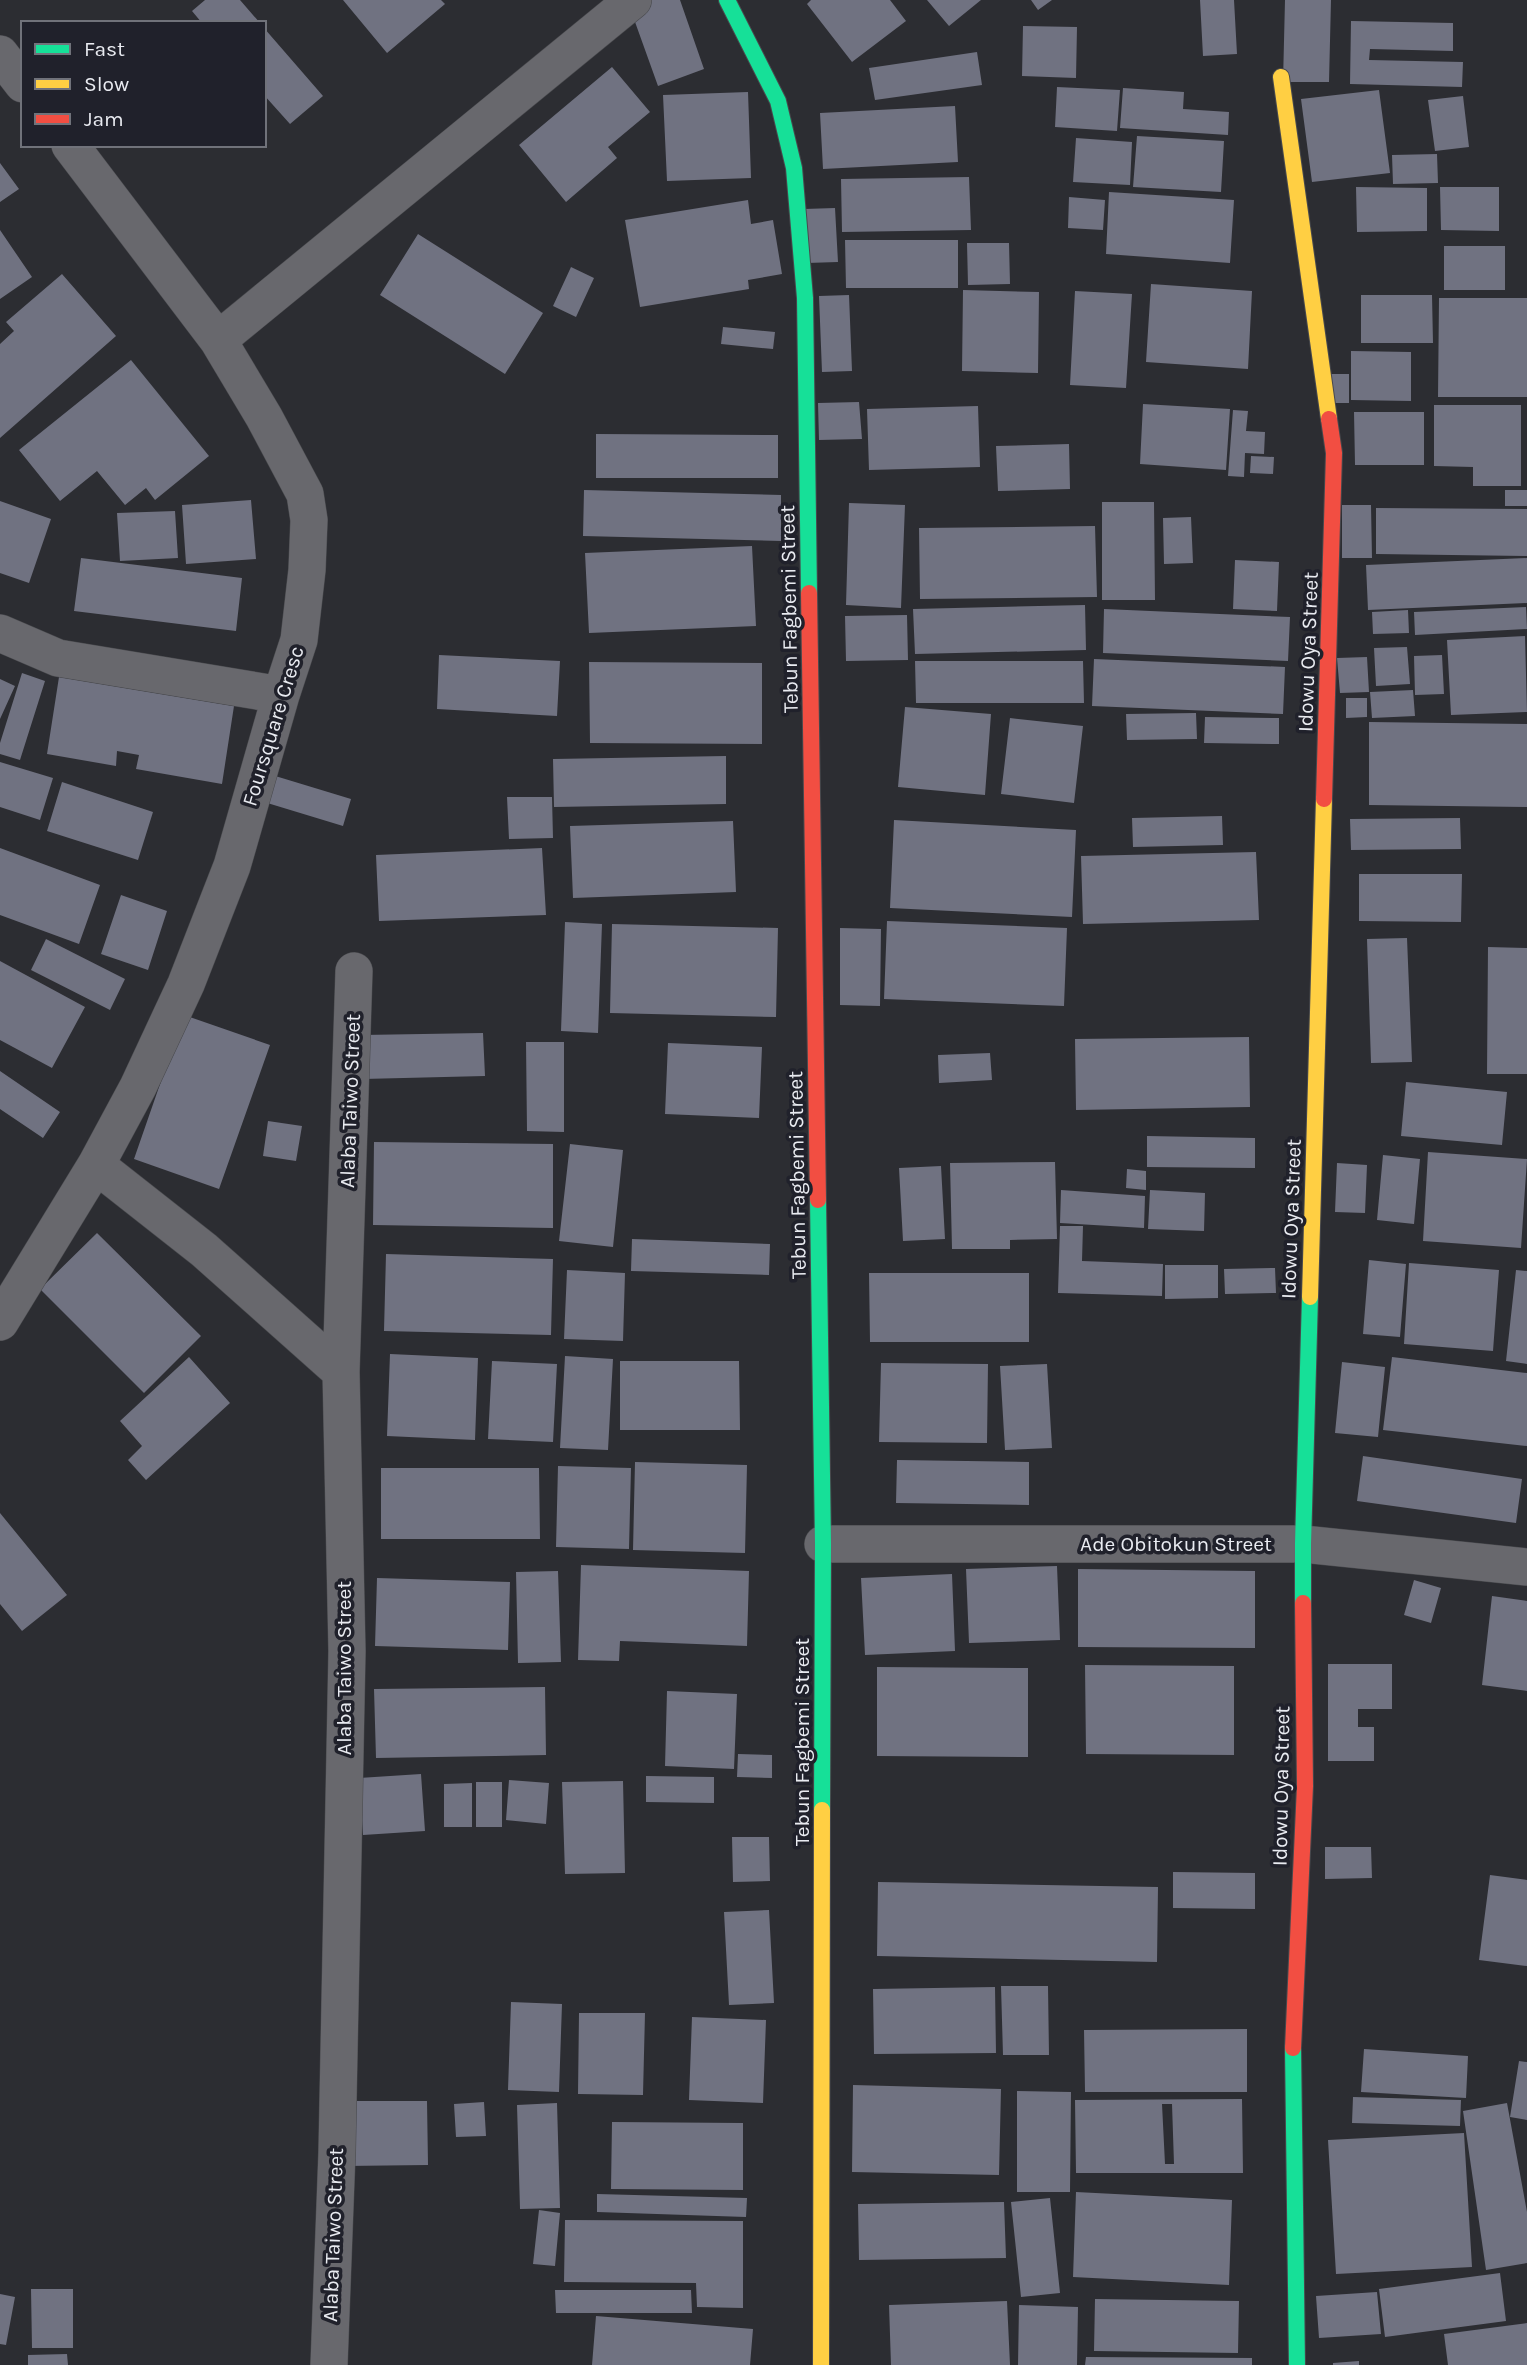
<svg xmlns="http://www.w3.org/2000/svg" width="1527" height="2365" viewBox="0 0 1527 2365" font-family="Karla,sans-serif">
	<rect width="100%" height="100%" fill="#2c2d32"/>
	<path fill="#707281" fill-rule="evenodd" d="M205,0H240L260,23H202L192,11Z
		M343,0H441L445,4L387,53Z
		M652,0H680L704,69L658,86L630,8Z
		M811,0H890L906,21L852,62L807,4Z
		M927,0H981L949,26Z
		M1031,0H1052L1038,10Z
		M1200,0H1234L1237,54L1203,56Z
		M1285,0H1331L1329,82H1283Z
		M1351,21L1453,23V51L1370,49L1369,60L1463,62L1462,87L1350,84Z
		M1023,26L1077,27L1076,78L1022,76Z
		M264,28L323,96L290,124L264,95Z
		M977,52L982,85L875,100L869,68Z
		M612,67L650,112L608,147L617,158L566,202L519,145Z
		M1057,87L1120,90L1117,131L1055,127Z
		M1123,88L1184,92L1183,109L1229,112L1228,135L1120,128Z
		M1379,90L1390,173L1312,182L1301,99Z
		M748,92L751,178L667,181L663,95Z
		M1463,96L1469,147L1435,151L1428,100Z
		M955,106L958,162L823,169L820,113Z
		M1137,136L1224,141L1221,192L1133,187Z
		M1076,138L1132,142L1130,185L1073,182Z
		M1437,154L1438,183L1393,184L1392,155Z
		M0,163L19,189L0,202Z
		M969,177L971,230L842,232L841,179Z
		M1356,187L1427,188V231L1357,232Z
		M1440,187H1499V231L1441,230Z
		M1109,192L1234,200L1230,263L1106,254Z
		M1069,197L1105,200L1103,230L1068,228Z
		M748,200L751,224L773,220L782,274L748,280L749,289L640,307L625,220Z
		M835,208L838,262L807,263L804,209Z
		M0,230L32,277L0,299Z
		M418,234L543,313L505,374L380,295Z
		M845,240H958V288H846Z
		M967,243H1009L1010,284L968,285Z
		M1444,246H1505V290H1444Z
		M571,267L594,278L576,317L553,306Z
		M62,274L116,336L0,438V344L14,331L6,322Z
		M1151,284L1252,291L1248,369L1146,362Z
		M963,290L1039,292L1038,373L962,371Z
		M1075,291L1132,294L1126,388L1070,385Z
		M849,295L852,371L822,372L819,296Z
		M1361,295H1432L1433,343H1361Z
		M1439,298H1527V397H1438Z
		M723,327L775,332L773,349L721,344Z
		M1351,351L1411,352V401L1351,400Z
		M131,360L209,456L155,500L146,488L125,505L97,471L60,501L19,450Z
		M1330,374H1349V403H1330Z
		M859,402L862,439L819,440L818,403Z
		M1143,404L1230,409L1226,470L1140,464Z
		M1434,405H1521V486H1473V467L1434,466Z
		M978,406L980,467L869,470L867,409Z
		M1233,410L1248,411L1246,431L1265,432L1264,454L1245,453L1244,477L1228,476Z
		M1354,412H1424V465H1355Z
		M596,434L778,435V478H596Z
		M1069,444L1070,489L998,491L996,446Z
		M1251,456L1274,457L1273,474L1250,473Z
		M584,490L781,495V541L583,536Z
		M1505,490H1527V506H1505Z
		M251,500L256,559L186,564L182,505Z
		M0,501L51,519L29,583L0,573Z
		M1102,502H1154L1155,600H1102Z
		M849,503L905,505L901,608L846,605Z
		M1342,505H1371L1372,558H1342Z
		M1376,508L1527,509V556L1376,554Z
		M175,511L178,558L120,561L117,513Z
		M1191,517L1193,563L1164,564L1163,518Z
		M1095,526L1097,597L920,599L919,528Z
		M752,546L756,626L589,633L585,553Z
		M81,558L242,578L236,631L74,611Z
		M1527,558V603L1368,610L1366,565Z
		M1235,560L1279,562L1277,611L1233,609Z
		M1085,605L1086,650L915,654L913,609Z
		M1526,607L1527,629L1415,635L1414,612Z
		M1104,609L1290,617L1288,661L1103,653Z
		M1408,610L1409,633L1373,634L1372,612Z
		M907,615L908,660L846,661L845,616Z
		M1525,636L1527,712L1451,715L1447,640Z
		M1407,647L1410,684L1376,686L1374,648Z
		M439,655L560,661L557,716L437,709Z
		M1442,655L1444,694L1415,695L1414,656Z
		M1367,657L1369,692L1340,693L1337,658Z
		M1094,659L1285,667L1283,714L1092,706Z
		M915,661H1083L1084,703H916Z
		M589,662L762,663V744L590,743Z
		M22,673L45,681L20,760L0,754V743Z
		M59,677L234,706L222,784L136,769L139,755L117,751L116,766L47,754Z
		M0,679L15,686L0,719Z
		M1413,690L1415,716L1372,718L1370,692Z
		M1346,698H1367V717L1346,718Z
		M905,707L991,714L985,795L898,787Z
		M1196,713L1197,739L1127,740L1126,714Z
		M1205,717L1279,718V744L1204,743Z
		M1010,718L1083,726L1074,803L1001,794Z
		M1369,722L1527,724V807L1369,805Z
		M726,756V804L554,807L553,759Z
		M0,762L53,778L40,820L0,807Z
		M272,775L351,799L343,826L264,802Z
		M62,782L153,812L138,860L47,831Z
		M507,797H552L553,838L509,839Z
		M1222,816L1223,845L1133,847L1132,818Z
		M1460,818L1461,849L1351,850L1350,819Z
		M894,820L1076,830L1072,917L890,908Z
		M733,821L736,892L573,898L570,826Z
		M0,848L100,885L79,944L0,915Z
		M542,848L546,915L379,921L376,855Z
		M1256,852L1259,920L1083,924L1081,856Z
		M1359,874H1462L1461,922L1359,921Z
		M121,895L167,911L148,970L101,954Z
		M887,921L1067,928L1064,1006L884,999Z
		M565,922L602,924L598,1033L561,1031Z
		M612,924L778,928L776,1017L610,1013Z
		M840,928L881,929L880,1006L840,1005Z
		M1407,938L1412,1062L1371,1063L1367,939Z
		M46,939L125,979L110,1010L31,970Z
		M1488,947L1527,948V1074H1487Z
		M0,961L85,1007L52,1068L0,1040Z
		M184,1015L270,1045L219,1189L134,1159Z
		M483,1033L485,1076L363,1079L362,1035Z
		M1249,1037L1250,1107L1076,1110L1075,1039Z
		M526,1042H564V1132L527,1131Z
		M668,1043L762,1047L759,1118L665,1114Z
		M990,1053L992,1080L939,1083L938,1055Z
		M0,1071L60,1112L43,1138L0,1109Z
		M1406,1082L1507,1092L1502,1145L1401,1136Z
		M268,1121L302,1126L296,1161L263,1156Z
		M1147,1136L1255,1138V1168L1147,1167Z
		M374,1142L553,1144V1228L373,1225Z
		M570,1144L623,1150L613,1247L559,1241Z
		M1428,1152L1527,1159L1521,1248L1423,1241Z
		M1383,1155L1420,1159L1414,1224L1377,1220Z
		M1055,1162L1057,1239L1010,1240V1249H952L950,1163Z
		M1337,1163L1367,1165L1365,1213L1335,1212Z
		M941,1166L945,1239L903,1241L899,1168Z
		M1127,1169L1146,1171V1190L1126,1188Z
		M1061,1190L1145,1196L1144,1228L1060,1223Z
		M1150,1190L1205,1193L1204,1231L1148,1229Z
		M1060,1226H1083L1082,1261L1163,1264L1162,1296L1058,1293Z
		M97,1233L201,1336L144,1393L40,1289Z
		M632,1239L770,1244L769,1275L631,1271Z
		M386,1254L553,1259L551,1335L384,1331Z
		M1369,1260L1406,1264L1400,1337L1363,1334Z
		M1409,1263L1499,1270L1493,1351L1404,1344Z
		M1165,1265H1218V1298L1165,1299Z
		M1275,1268L1276,1293L1225,1294L1224,1269Z
		M567,1270L625,1273L623,1341L564,1339Z
		M1516,1270L1527,1271V1364L1506,1361Z
		M869,1273H1029V1342H870Z
		M390,1354L478,1358L475,1440L387,1436Z
		M565,1356L613,1359L608,1450L560,1448Z
		M189,1357L230,1403L146,1480L128,1460L142,1446L120,1421Z
		M1392,1357L1527,1373V1446L1383,1430Z
		M492,1361L557,1364L553,1442L488,1439Z
		M620,1361H739L740,1430H620Z
		M1342,1362L1385,1367L1378,1437L1335,1433Z
		M881,1363L988,1364L987,1443L879,1442Z
		M1047,1364L1052,1448L1005,1450L1000,1366Z
		M1363,1456L1522,1479L1516,1523L1357,1501Z
		M897,1460L1029,1462V1505L896,1503Z
		M635,1462L747,1465L745,1553L633,1550Z
		M558,1466L631,1468L629,1549L556,1547Z
		M381,1468H539L540,1539H381Z
		M0,1513L67,1595L22,1631L0,1604Z
		M581,1565L749,1571L747,1646L620,1641L619,1661L578,1660Z
		M1057,1566L1060,1640L969,1643L966,1569Z
		M1078,1569L1255,1571V1648L1078,1647Z
		M558,1571L561,1662L518,1663L516,1572Z
		M952,1574L955,1651L865,1655L861,1578Z
		M377,1578L510,1582L508,1650L375,1646Z
		M1414,1580L1441,1588L1431,1623L1404,1615Z
		M1492,1596L1527,1601V1691L1482,1685Z
		M1328,1664H1392V1709H1358V1727H1374V1761H1328Z
		M1085,1665L1234,1666V1755L1086,1754Z
		M877,1667L1028,1668V1757L877,1756Z
		M545,1687L546,1755L376,1758L374,1689Z
		M667,1691L737,1694L734,1769L665,1766Z
		M738,1754L772,1755V1778L737,1777Z
		M421,1774L425,1831L363,1835L359,1778Z
		M646,1776L714,1777V1803L646,1802Z
		M509,1780L549,1783L546,1824L506,1820Z
		M623,1781L625,1873L565,1874L562,1782Z
		M476,1782H502V1827H476Z
		M472,1783V1827H444V1784Z
		M732,1837H769L770,1881L733,1882Z
		M1325,1847H1371L1372,1878L1325,1879Z
		M1173,1872L1255,1873V1909L1173,1908Z
		M1490,1875L1527,1880V1966L1479,1960Z
		M878,1882L1158,1887L1157,1962L877,1956Z
		M769,1910L774,2003L729,2005L724,1912Z
		M1001,1986H1048L1049,2055H1003Z
		M995,1987L996,2053L874,2054L873,1989Z
		M511,2002L562,2004L559,2092L508,2090Z
		M579,2013H645L643,2095L578,2094Z
		M692,2017L766,2020L763,2103L689,2100Z
		M1247,2029V2092H1085L1084,2030Z
		M1364,2049L1468,2056L1466,2098L1361,2092Z
		M1519,2061L1527,2062V2120L1510,2117Z
		M853,2085L1001,2089L999,2175L852,2172Z
		M1017,2091L1071,2092L1070,2192H1017Z
		M1353,2097L1461,2100L1460,2126L1352,2123Z
		M1242,2099L1243,2173H1076L1075,2100ZM1162,2104H1172L1174,2164H1165Z
		M344,2101H427L428,2165L345,2166Z
		M484,2102L486,2136L456,2137L454,2104Z
		M557,2103L560,2208L520,2209L517,2105Z
		M1507,2103L1527,2212V2263L1486,2270L1463,2111Z
		M612,2122L743,2123V2190L611,2189Z
		M1464,2133L1472,2267L1336,2274L1328,2140Z
		M1076,2192L1232,2200L1229,2285L1073,2277Z
		M597,2194L747,2198L746,2217L597,2212Z
		M1050,2198L1060,2293L1021,2297L1011,2202Z
		M1004,2202L1006,2258L859,2260L858,2204Z
		M539,2210L560,2213L555,2266L533,2264Z
		M565,2220L743,2221V2308L697,2307L696,2283L564,2282Z
		M1500,2273L1506,2321L1385,2337L1379,2289Z
		M31,2289H73V2348H32Z
		M555,2290H691L692,2313H556Z
		M1377,2292L1381,2334L1319,2338L1316,2296Z
		M0,2294L15,2297L6,2345L0,2344Z
		M1095,2299L1239,2301L1238,2353L1094,2351Z
		M1007,2301L1010,2365H891L889,2305Z
		M1019,2305L1078,2307L1077,2365H1018Z
		M596,2316L753,2329L750,2365H592Z
		M1527,2323V2365H1448L1444,2334Z
		M67,2354L68,2365H28V2355Z
		M1086,2357L1252,2358V2365H1085Z
		M1359,2361V2365H1333V2363Z"/>
	<g fill="none" stroke-linecap="round" stroke-linejoin="round">
		<g stroke="#48494d" stroke-width="38">
			<path id="street" d="M0,54L23,84
				M218,340L633,0
				M0,633L58,658L281,695
				M96,1165L204,1250L341,1372
				M0,1322L96,1165L138,1087L186,984L232,866L281,695L299,640L307,570L309,520L305,494L264,417L218,340L70,145
				M823,1544H1303L1527,1567
				M329,2365L337,2152L347,1651L341,1372L354,971"/>
		</g>
		<g stroke="#48494d" stroke-width="18">
			<path id="fast" d="M727,0L778,101L794,168L805,298L809,593
				M818,1200L823,1544L822,1810
				M1303,1603V1544L1310,1297
				M1293,2048L1297,2365"/>
		</g>
		<g stroke="#48494d" stroke-width="18">
			<path id="slow" d="M1281,77L1329,419
				M1310,1297L1324,799
				M821,2365L822,1810"/>
		</g>
		<g stroke="#48494d" stroke-width="18">
			<path id="jam" d="M809,593L818,1200
				M1324,799L1334,453L1329,419
				M1293,2048L1305,1786L1303,1603"/>
		</g>
		<use href="#street" stroke="#68686d" stroke-width="37"/>
		<use href="#fast" stroke="#16e098" stroke-width="16"/>
		<use href="#slow" stroke="#ffcf43" stroke-width="16"/>
		<use href="#jam" stroke="#f24e42" stroke-width="16"/>
	</g>
	<g text-anchor="middle" stroke-width="7" stroke-linejoin="round" paint-order="stroke">
		<g font-size="21" fill="#e9ebf1" stroke="#20212b">
			<text transform="translate(789 609) rotate(-91)" y="7">Tebun Fagbemi Street</text>
			<text transform="translate(1308 652) rotate(-88)" y="7">Idowu Oya Street</text>
			<text transform="translate(273 726) rotate(-73)" y="7">Foursquare Cresc</text>
			<text transform="translate(350 1101) rotate(-88)" y="7">Alaba Taiwo Street</text>
			<text transform="translate(797 1175) rotate(-91)" y="7">Tebun Fagbemi Street</text>
			<text transform="translate(1291 1219) rotate(-88)" y="7">Idowu Oya Street</text>
			<text x="1176" y="1551">Ade Obitokun Street</text>
			<text transform="translate(344 1668) rotate(-90)" y="7">Alaba Taiwo Street</text>
			<text transform="translate(802 1742) rotate(-90)" y="7">Tebun Fagbemi Street</text>
			<text transform="translate(1281 1786) rotate(-89)" y="7">Idowu Oya Street</text>
			<text transform="translate(333 2235) rotate(-88)" y="7">Alaba Taiwo Street</text>
		</g>
	</g>
	<rect x="21" y="21" width="245" height="126" fill="#20212b" stroke="#70727a" stroke-width="2"/>
	<rect x="35" y="44" width="35" height="10" fill="#16e098" stroke="#70727a" stroke-width="2"/>
	<text x="84" y="56" font-size="21" fill="#e9ebf1">Fast</text>
	<rect x="35" y="79" width="35" height="10" fill="#ffcf43" stroke="#70727a" stroke-width="2"/>
	<text x="84" y="91" font-size="21" fill="#e9ebf1">Slow</text>
	<rect x="35" y="114" width="35" height="10" fill="#f24e42" stroke="#70727a" stroke-width="2"/>
	<text x="84" y="126" font-size="21" fill="#e9ebf1">Jam</text>
</svg>
